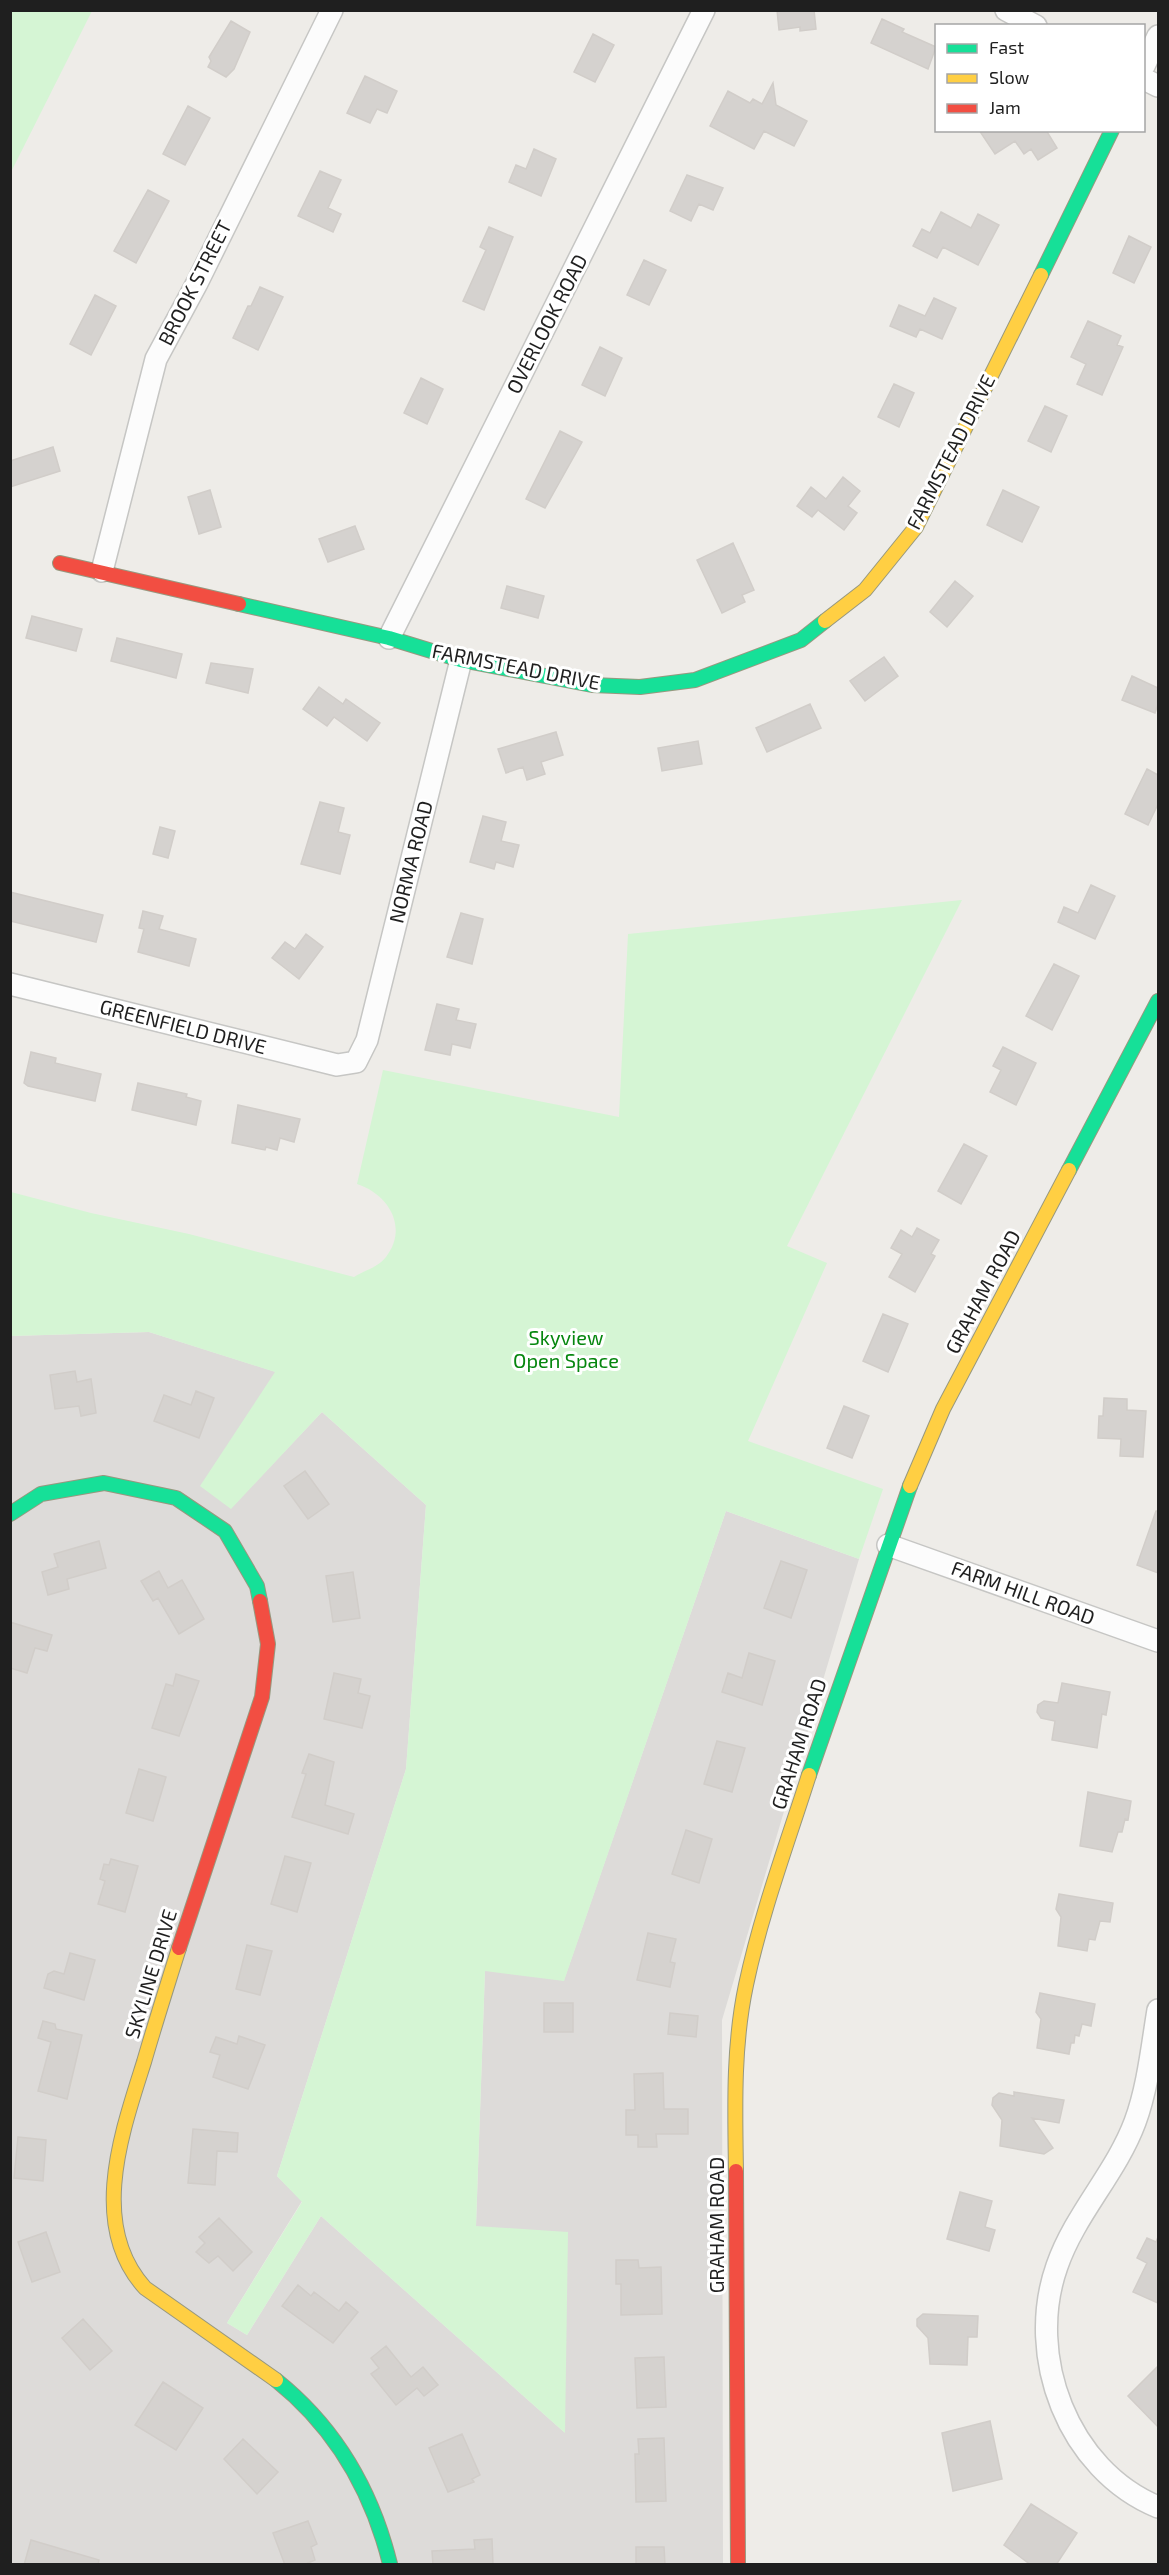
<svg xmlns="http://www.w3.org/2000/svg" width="1169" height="2575" viewBox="0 0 1169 2575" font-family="'Exo 2',sans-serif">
	<rect width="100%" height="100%" fill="#eeece8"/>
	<path fill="#dddbd9" d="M149,1332L276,1372L201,1486L231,1508L322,1412L426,1505L406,1769L277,2176L302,2201L227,2323L247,2335L321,2216L564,2432L476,2226L485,1970L564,1980L726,1511L859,1559L722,2020L723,2564H11L10,1336Z"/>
	<path fill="#d5f5d4" d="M11,10L92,11L11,172L10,11Z
		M962,900L787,1246L827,1263L748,1441L883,1489L859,1559L726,1511L564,1981L485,1971L476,2226L568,2232L565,2433L321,2216L247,2335L227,2323L302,2202L277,2176L406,1769L426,1505L322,1412L231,1509L200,1486L275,1372L149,1332L11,1336V1192L91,1213L189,1234L354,1277C365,1270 377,1268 386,1257C409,1227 388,1194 357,1184L383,1070L619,1117L628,934Z"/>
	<path fill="#d5d2cf" stroke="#d1cdc9" stroke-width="1.5" d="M777,10H814L816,29L800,31V27L779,30Z
		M882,19L904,29L902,32L936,47L928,69L871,43Z
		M231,21L250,32L234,69L226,77L208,67L211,61L209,57Z
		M593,34L614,45L595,82L574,72Z
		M365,76L397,91L387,113L377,109L370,123L347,113Z
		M773,83L776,105L807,121L794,146L764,131L754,149L710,126L728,91L750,103L753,99L762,104Z
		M188,106L210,118L185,165L163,154Z
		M979,130H1046L1057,148L1038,160L1031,149L1024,154L1015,141L995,154Z
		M534,149L556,159L541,196L509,182L516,165L526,169Z
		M320,171L341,180L328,208L341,214L333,232L298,216Z
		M687,175L723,188L713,210L699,204L691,221L670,211Z
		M148,190L169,201L136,263L114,251Z
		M941,212L971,228L978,214L999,225L978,265L943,247L937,258L913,246L922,229L930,233Z
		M489,227L513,237L484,310L463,301L486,250L480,247Z
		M1129,236L1151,247L1134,283L1113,273Z
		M644,260L666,270L649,305L627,295Z
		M260,287L283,297L258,350L233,338L248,306H251Z
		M95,295L116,306L91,355L70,344Z
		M934,298L956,308L942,339L920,329L916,337L890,326L899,305L925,316Z
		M1088,321L1121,336L1117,345L1123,347L1102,395L1077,384L1086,364L1071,357Z
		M600,347L622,358L605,396L582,385Z
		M421,378L443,389L427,424L404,413Z
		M894,384L914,393L899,427L878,417Z
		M1045,406L1067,416L1051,452L1028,441Z
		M560,431L582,442L545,508L526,499Z
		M53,447L60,471L10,487V461Z
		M843,477L860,491L848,506L857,513L844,530L818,510L812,517L797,506L811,487L826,499Z
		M210,490L221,527L199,534L188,497Z
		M1003,490L1039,507L1022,542L987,525Z
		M355,526L364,549L328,562L319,539Z
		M733,543L754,590L742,595L745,602L722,613L697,560Z
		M955,581L973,596L947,627L930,612Z
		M507,586L544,596L538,618L501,608Z
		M32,616L82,629L76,651L26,638Z
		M117,638L182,654L176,678L111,661Z
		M884,657L898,676L865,701L850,681Z
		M211,663L253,669L248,693L206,683Z
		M1132,676L1158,688V704L1155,713L1122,700Z
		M319,687L343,704L346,699L380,723L367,741L334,717L327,726L303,709Z
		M810,704L821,728L767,752L756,728Z
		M556,732L563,755L541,762L545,774L527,780L523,767L506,773L498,749Z
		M698,741L702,764L662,771L658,748Z
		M1147,769L1158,775V804L1148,825L1125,814Z
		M320,802L344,808L338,832L350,835L340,874L301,864Z
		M483,816L506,822L501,841L519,845L513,867L496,862L494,869L470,862Z
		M160,827L175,831L168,858L153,854Z
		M1091,885L1115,896L1095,939L1058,922L1064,907L1078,913Z
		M10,892L103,915L96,942L10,921Z
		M143,911L163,916L159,929L196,939L189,966L138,952L144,929L139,928Z
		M461,913L483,919L472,964L447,957Z
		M306,934L323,947L299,979L272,958L285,942L295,949Z
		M1054,964L1079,976L1052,1030L1026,1016Z
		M437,1004L459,1009L456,1020L476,1024L470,1048L452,1044L450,1055L425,1050Z
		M1003,1047L1036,1063L1016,1105L990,1092L1001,1070L993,1066Z
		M31,1052L56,1058L55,1063L101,1074L95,1101L28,1086L24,1083Z
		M138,1083L187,1094L186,1097L201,1101L196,1125L132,1110Z
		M238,1105L300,1119L294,1142L280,1138L277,1150L266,1147L265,1150L232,1143Z
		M964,1144L987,1156L961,1204L938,1191Z
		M917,1228L939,1240L931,1254L935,1256L915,1292L889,1277L902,1254L891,1248L901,1230L912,1237Z
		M883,1314L908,1324L888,1372L863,1361Z
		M75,1371L77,1382L91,1379L96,1413L81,1416L79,1406L55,1409L50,1375Z
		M196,1391L214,1398L199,1438L154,1421L164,1395L191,1405Z
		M1104,1398L1127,1399V1410L1146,1411L1143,1457L1120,1456L1121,1439L1098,1438L1099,1416H1103Z
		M844,1406L869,1416L852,1458L827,1448Z
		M305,1471L329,1504L308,1519L284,1486Z
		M1156,1511H1158V1573L1137,1565Z
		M99,1541L106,1568L67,1579L69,1589L48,1595L42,1572L58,1567L54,1554Z
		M781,1561L807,1570L791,1618L764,1608Z
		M159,1571L168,1588L182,1580L204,1619L179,1634L158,1598L153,1601L141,1581Z
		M353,1572L360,1618L333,1622L326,1576Z
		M10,1622L52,1635L47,1651L35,1648L27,1673L10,1668Z
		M749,1653L775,1661L762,1705L722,1692L728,1673L742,1678Z
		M334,1673L361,1679L358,1693L370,1696L362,1728L324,1719Z
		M176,1674L199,1681L179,1736L152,1728L166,1684L173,1686Z
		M1062,1683L1110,1692L1106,1715L1102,1714L1097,1748L1052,1740L1055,1721L1041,1718L1037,1712L1038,1705L1044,1701L1058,1703Z
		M717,1741L745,1748L732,1792L704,1784Z
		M309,1754L334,1762L325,1805L354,1814L348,1834L292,1817L306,1774L302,1773Z
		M139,1769L166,1777L153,1821L126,1813Z
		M1088,1792L1131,1801L1128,1820L1125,1819L1122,1832H1118L1112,1852L1080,1846Z
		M686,1830L712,1839L699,1883L672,1874Z
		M285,1856L311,1863L297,1912L271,1904Z
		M111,1859L138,1866L125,1912L98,1904L105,1881L100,1879L104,1864L109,1865Z
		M1059,1894L1113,1903L1110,1922L1100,1921L1095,1940L1089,1939L1087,1951L1058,1946L1061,1917L1056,1909Z
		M648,1933L676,1939L670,1962L675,1963L670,1987L637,1980Z
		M247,1945L272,1951L260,1995L236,1989Z
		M70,1953L95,1960L84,2000L44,1988L48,1974L54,1971L64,1974Z
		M1040,1993L1095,2004L1091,2026L1082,2024L1079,2036L1075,2035L1074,2043H1071L1069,2054L1037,2048L1041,2019L1036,2012Z
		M544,2003H573V2032H544Z
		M670,2013L698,2016L696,2037L668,2034Z
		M43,2021L55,2024L56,2029L82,2035L67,2099L38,2091L51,2042L38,2038Z
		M239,2036L265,2045L248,2089L213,2077L220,2055L210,2052L216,2037L237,2044Z
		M663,2073L664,2109H688V2134H656L657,2147H638V2135H626V2110H635L634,2074Z
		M1014,2092L1064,2100L1059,2123L1032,2118L1053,2148L1044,2154L1000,2146L1002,2120L992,2105L993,2098L999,2093L1014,2096Z
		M193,2129L238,2133L237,2152L217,2151L215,2185L188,2183Z
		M18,2137L46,2140L43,2181L14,2178Z
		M960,2192L992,2201L985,2227L995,2230L989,2251L947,2239Z
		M219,2218L252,2252L233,2271L218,2256L209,2263L196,2252L205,2243L199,2237Z
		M46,2232L60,2272L32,2282L18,2242Z
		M1158,2237V2303L1133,2292L1147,2263L1137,2258L1147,2238L1156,2242Z
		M616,2260H638L639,2268L661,2267L662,2314L621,2315V2284H616Z
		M298,2285L311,2296L314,2292L339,2311L346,2302L358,2312L333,2343L282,2306Z
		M923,2314L978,2316L977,2337H968L967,2365L930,2364L928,2338L917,2326V2319Z
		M83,2319L112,2351L90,2370L62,2338Z
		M386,2346L411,2377L423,2367L438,2385L424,2396L417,2388L396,2405L371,2374L379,2368L371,2358Z
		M664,2357L666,2407L637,2408L635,2358Z
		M1158,2366V2427L1128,2396Z
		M163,2382L203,2408L176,2450L135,2425Z
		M990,2421L1002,2479L953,2491L942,2433Z
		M462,2434L480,2475L472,2479L474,2482L448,2492L429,2448Z
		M664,2438L666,2501L636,2502L635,2454H639L638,2439Z
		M243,2439L278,2472L257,2494L224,2459Z
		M1031,2504L1077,2533L1056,2565H1031L1004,2545Z
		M308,2521L317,2544L311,2547L315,2560L303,2565H285L273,2533Z
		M492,2539L493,2565H433L432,2551L475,2549L474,2540Z
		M31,2540L99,2560L98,2565H24Z
		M636,2547H664L665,2565H636Z"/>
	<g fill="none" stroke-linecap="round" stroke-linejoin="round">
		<g stroke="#c6c6c4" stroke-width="24">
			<path id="street" d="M1006,10L1036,26
				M1144,66L1158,36
				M1144,79L1158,86
				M102,571L156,359L197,283L332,10
				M389,638L704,10
				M10,984L337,1065L356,1062L367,1040L461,660
				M888,1545L1158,1641
				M1158,2010C1152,2046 1148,2087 1135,2122C1116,2173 1075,2214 1057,2266C1025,2356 1068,2470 1158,2507"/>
		</g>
		<g stroke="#97987f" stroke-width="16">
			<path id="fast" d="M1041,275L1112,130
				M239,604L389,638L461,660L592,685L640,687L695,680L801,640L825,621
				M1069,1170L1158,1001
				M10,1514L41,1494L104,1483L176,1498L225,1531L257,1586L260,1601
				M809,1775L910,1486
				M276,2380C336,2428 372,2491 390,2564"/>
		</g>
		<g stroke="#97987f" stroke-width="16">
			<path id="slow" d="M825,621L865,590L916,527L1041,275
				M910,1486L943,1409L1069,1170
				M179,1948C167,1986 155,2024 144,2062C122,2132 88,2225 145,2288L276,2380
				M736,2171C735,2109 733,2046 746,1985C761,1914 787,1844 809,1775"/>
		</g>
		<g stroke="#97987f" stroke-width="16">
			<path id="jam" d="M60,563L239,604
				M179,1948L262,1697L268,1644L260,1601
				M736,2171L738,2564"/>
		</g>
		<use href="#street" stroke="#fcfcfc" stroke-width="21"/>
		<use href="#fast" stroke="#16e098" stroke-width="14"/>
		<use href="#slow" stroke="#ffcf43" stroke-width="14"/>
		<use href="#jam" stroke="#f24e42" stroke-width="14"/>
	</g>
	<g text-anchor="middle" stroke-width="6" stroke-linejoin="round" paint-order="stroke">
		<g font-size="20" fill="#1f1f1f" stroke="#fff">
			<text transform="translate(195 283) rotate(-63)" y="7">BROOK STREET</text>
			<text transform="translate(547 324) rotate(-63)" y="7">OVERLOOK ROAD</text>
			<text transform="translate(951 452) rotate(-63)" y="7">FARMSTEAD DRIVE</text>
			<text transform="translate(516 667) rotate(11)" y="7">FARMSTEAD DRIVE</text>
			<text transform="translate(411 862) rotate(-76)" y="7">NORMA ROAD</text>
			<text transform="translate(183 1027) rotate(14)" y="7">GREENFIELD DRIVE</text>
			<text transform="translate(983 1292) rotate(-62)" y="7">GRAHAM ROAD</text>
			<text transform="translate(1023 1593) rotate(20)" y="7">FARM HILL ROAD</text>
			<text transform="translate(799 1744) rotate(-72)" y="7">GRAHAM ROAD</text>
			<text transform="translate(151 1974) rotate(-73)" y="7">SKYLINE DRIVE</text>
			<text transform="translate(717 2225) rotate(-90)" y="7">GRAHAM ROAD</text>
		</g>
		<g font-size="20" fill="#05860e" stroke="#fff">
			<text x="566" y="1345">Skyview<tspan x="566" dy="23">Open Space</tspan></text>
		</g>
	</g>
	<rect width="1169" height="2575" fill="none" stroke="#1f1f1f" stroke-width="24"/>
	<rect x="935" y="24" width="210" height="108" fill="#ffffff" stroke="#a5a5a5" stroke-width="1.5"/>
	<rect x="947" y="44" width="30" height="9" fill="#16e098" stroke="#a5a5a5" stroke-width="1.5"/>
	<text x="989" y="54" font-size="18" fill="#1f1f1f">Fast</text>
	<rect x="947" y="74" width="30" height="9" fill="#ffcf43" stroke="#a5a5a5" stroke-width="1.5"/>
	<text x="989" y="84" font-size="18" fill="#1f1f1f">Slow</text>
	<rect x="947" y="104" width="30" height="9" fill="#f24e42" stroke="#a5a5a5" stroke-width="1.5"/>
	<text x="989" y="114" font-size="18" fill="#1f1f1f">Jam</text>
</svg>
